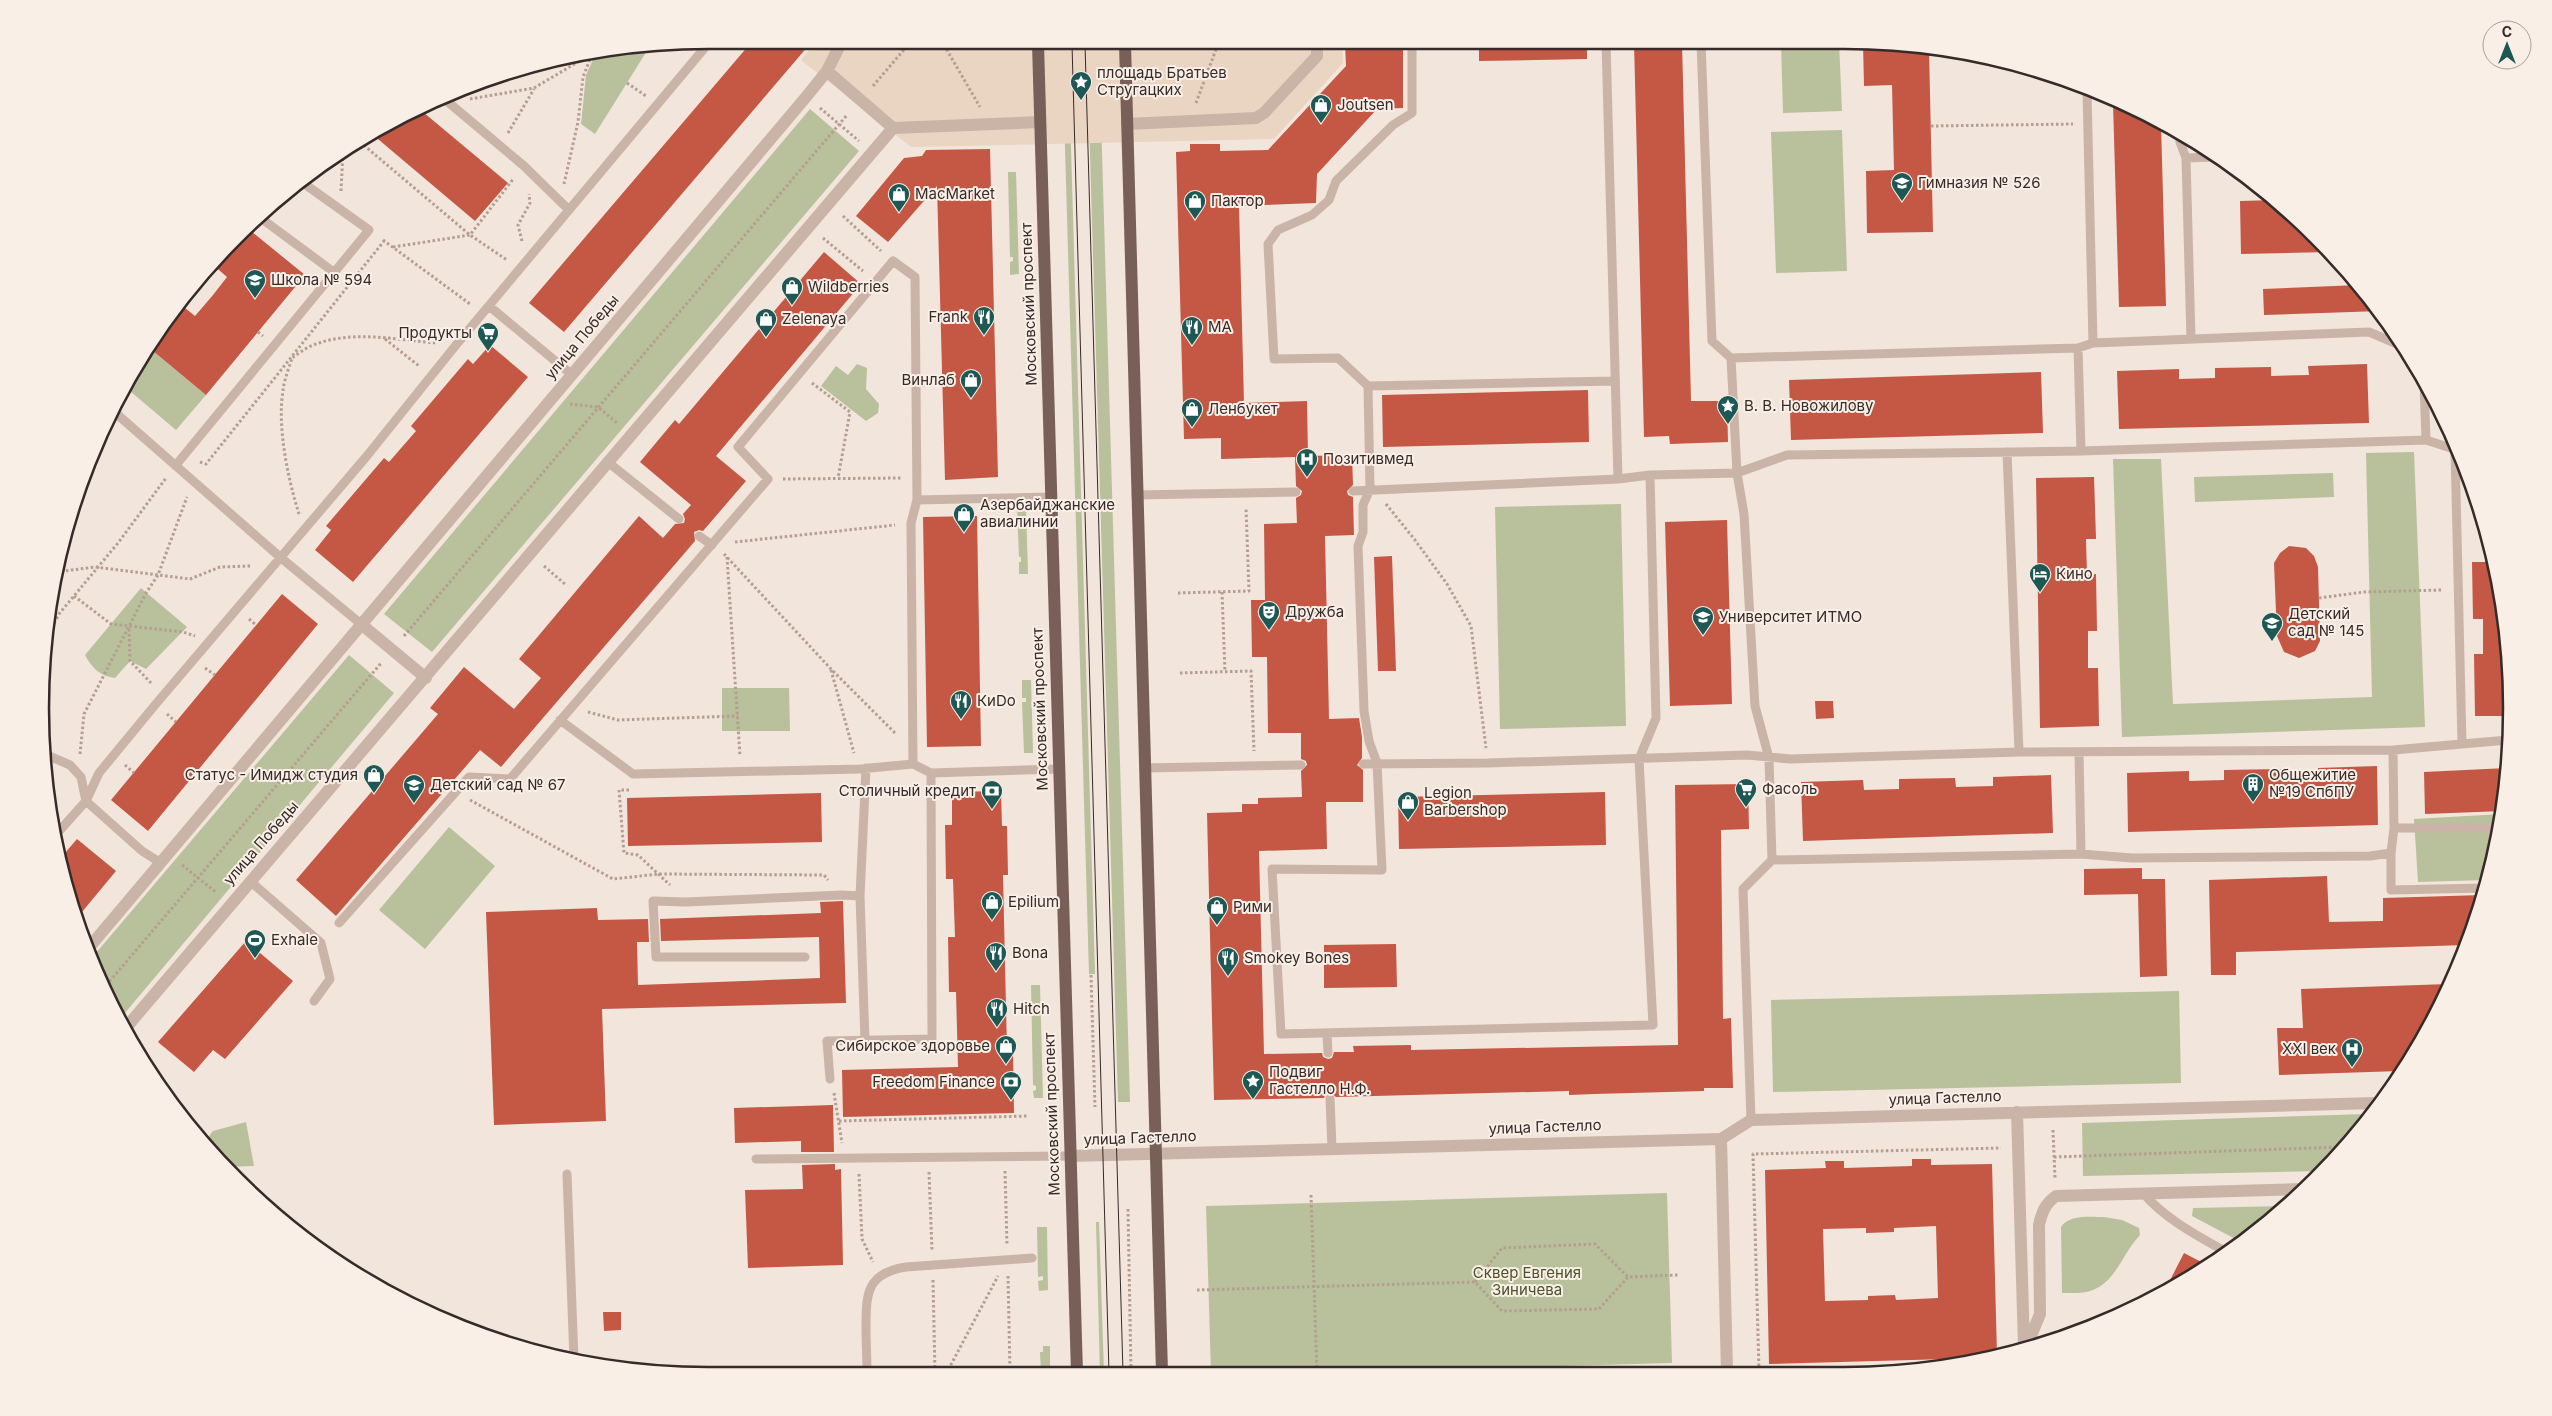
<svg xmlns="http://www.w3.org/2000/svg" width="2552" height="1416" viewBox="0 0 2552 1416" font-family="Inter,sans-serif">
	<rect width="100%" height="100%" fill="#f2e5db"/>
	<path fill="#b8c19b" d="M1781,42H1839L1842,111L1783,113Z
		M1062,44H1068L1095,974H1089Z
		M621,46H650L595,134L581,124L586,75L597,51Z
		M1099,50L1130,1102H1118L1087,51Z
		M810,109L859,151L432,652L384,614Z
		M1842,130L1847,271L1776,273L1771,132Z
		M1008,172H1016L1019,274L1010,275V262L1013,261V257H1010Z
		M147,346L206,395L176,430L124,386Z
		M857,364L867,368L866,389L879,404L878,413L866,421L821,386L836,366L848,375Z
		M2414,452L2425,727L2122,737L2113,459H2161L2173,704L2372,697L2366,453Z
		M2333,473L2334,497L2195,502L2194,477Z
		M1621,504L1626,726L1500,729L1495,507Z
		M1026,507L1028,574H1019V562H1021V557H1019L1017,507Z
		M141,588L187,627L146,669L130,661L115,678C100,676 92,668 85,655Z
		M349,655L394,693L119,1020L90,960Z
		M1022,680H1031L1033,753H1024L1022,702H1026V698H1022Z
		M722,688H789L790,731H722Z
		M2502,814L2486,880L2418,882L2414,819Z
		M449,827L495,866L425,949L379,910Z
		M1031,985H1040L1043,1098H1034L1033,1091L1036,1090V1086L1033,1085Z
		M2179,991L2181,1083L1773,1092L1771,1000Z
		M2367,1114L2323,1171L2083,1176L2082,1123Z
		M246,1122L254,1166L225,1167L203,1144L213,1131Z
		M1667,1193L1672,1363L1331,1372L1211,1373L1206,1206Z
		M2285,1206L2241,1242L2192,1216L2193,1208Z
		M2104,1217L2122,1220L2139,1228L2140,1235C2122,1254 2117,1280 2093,1290C2084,1294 2071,1293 2062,1293L2061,1227C2069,1214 2091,1217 2104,1217Z
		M1096,1222H1099L1104,1373H1100Z
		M1037,1227H1047L1048,1290L1039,1291L1038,1281L1043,1280V1276L1038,1277Z
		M1043,1346H1050V1373H1041L1040,1352H1043Z"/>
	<path fill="#ead4c2" d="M1342,43L1343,63L1274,139L911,147L801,60L813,45Z"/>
	<path fill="#c55745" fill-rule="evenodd" d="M1887,41L1929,48L1933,232L1867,233L1866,171L1894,170L1892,85L1864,86L1863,42Z
		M1587,42V59L1479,61V43Z
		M1634,42H1682L1691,401H1727L1728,442L1670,444L1669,436L1644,437Z
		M1345,43H1403V108L1377,109L1317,174L1316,203L1239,206L1244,403L1307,401L1308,456L1352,455L1353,485L1347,491L1348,495L1353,497L1354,535L1325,536L1329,719L1359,718L1362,737V758L1357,765L1363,770V802H1326L1327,849L1259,851L1264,1054L1322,1053L1323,1057L1328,1059L1332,1058L1334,1052H1354L1353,1046L1411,1045V1050L1678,1045L1675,785L1748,784L1749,829L1721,830L1723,1019L1731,1018L1733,1088H1704V1091L1594,1094L1569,1095V1091L1336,1097L1330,1092L1326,1093L1324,1098L1214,1100L1207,813L1242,812V804H1258V798L1302,797L1301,771L1307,765L1306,761L1301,759V733H1268L1267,657H1252L1251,600H1265L1264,524L1297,523L1296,498L1301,495L1302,491L1296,486L1295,457L1221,459V438L1184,439L1176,152L1190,151V144H1220V151L1268,150L1346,66Z
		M749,45H809L564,332L529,303Z
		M2113,103L2161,123L2166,306L2119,307Z
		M417,107L508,183L475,221L372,134Z
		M990,149L998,477L945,480L937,186L888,242L856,216L904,158L922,156L926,150Z
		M2276,200L2285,206L2327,252L2241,254L2240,201Z
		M246,227L305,275L206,395L147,346L180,304L195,316L213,295L227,277L212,264Z
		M824,252L861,284L716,456L746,481L703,531L699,530L694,532L695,541L501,767L480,750L336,916L296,880L438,714L430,708L464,667L514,709L541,678L519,659L639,516L663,538L675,524L684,523L685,519L683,514L691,505L640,462L675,420L679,424Z
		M2359,285L2380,311L2264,315L2263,289Z
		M490,345L528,377L353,582L315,550L331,530L326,526L384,458L389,462L416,431L411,426L468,359L473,364Z
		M2367,364L2369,423L2119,429L2117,371L2179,369V379L2215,378V368L2271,367V376L2309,375L2308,366Z
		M2041,372L2043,433L1791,440L1789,380Z
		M1588,390L1589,442L1383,447L1382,395Z
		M2094,477L2096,539H2086L2087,575L2096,574L2097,631H2088V668H2098L2099,726L2040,728L2036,478Z
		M977,516L981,746L927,747L923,517Z
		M1727,520L1732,704L1670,706L1665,522Z
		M2289,546L2306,548L2314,556L2318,567L2320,641L2315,651L2299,658L2284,652L2277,636L2274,563L2280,553Z
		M1392,556L1396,671H1378L1374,557Z
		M2472,562H2494L2511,665L2509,716H2475L2474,654H2483V619H2473Z
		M282,594L318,624L148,831L111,800Z
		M1815,701H1833L1834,718L1816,719Z
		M2377,766L2378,825L2128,832L2127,773L2189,771V781L2224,780V770L2281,769V778L2318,777V768Z
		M2507,768L2506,795L2503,811L2425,814L2424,772Z
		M2051,775L2053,833L1803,841L1801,782L1863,780L1864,790L1899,789V779L1955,778L1956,787L1993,786V777Z
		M1001,791L1002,826H1007L1008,875H1003L1007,1051H1013L1014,1113L843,1117L842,1070L958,1067L956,992H949L948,937H955L953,879H946L945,825H952V792Z
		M1605,792L1606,845L1399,849L1398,797Z
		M821,793L822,842L628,846L627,798Z
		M77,839L116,871L77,918L59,860Z
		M2142,868V879H2165L2167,976L2140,977L2138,894L2084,895V869Z
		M2327,876L2329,922L2383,921V898L2483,895L2476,923L2467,945L2236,952V975H2211L2209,880Z
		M843,901L846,1003L602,1009L606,1121L494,1125L486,912L597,908L598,920L648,919L649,942H637L638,985L820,978L819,937L661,941L660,919L821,913L820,902Z
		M246,941L293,981L225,1059L213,1050L194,1072L158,1042Z
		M1396,944L1397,987L1324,988V945Z
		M2449,984L2422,1042L2400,1071L2279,1075L2277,1028H2303L2301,989Z
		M833,1105L834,1152H801V1141L735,1143L734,1108Z
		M1912,1159H1931V1165L1992,1164L1997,1355L1983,1358L1769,1364L1765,1170L1826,1168L1825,1161H1844V1168L1912,1166ZM1936,1226L1938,1298L1896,1300L1895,1295L1868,1296V1300L1825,1301L1823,1229L1866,1228V1233L1894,1232V1228Z
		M835,1164V1170L841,1169L843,1265L748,1268L745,1190L803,1189L802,1165Z
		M2184,1253L2209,1266L2166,1288Z
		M603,1312H621V1330L604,1331Z"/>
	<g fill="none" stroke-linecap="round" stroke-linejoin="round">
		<path stroke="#b69d91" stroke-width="3" stroke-dasharray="2.5 2.5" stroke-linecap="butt" d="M944,45L980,107
			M627,83L646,96
			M873,86L908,45
			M470,99L534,88L593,53
			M1196,103L1218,44
			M820,108L859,141
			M1931,126L2073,124
			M508,133L534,89
			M360,142L470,235L507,260
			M564,184L578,122L583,77L592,54
			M341,191L343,152
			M843,216L881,251
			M823,238L863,271
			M383,240L470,304
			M522,241L518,225L530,203L529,194
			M393,247L470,235L514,178
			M258,332L263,336
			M385,339L419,366
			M812,383L850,412L838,478
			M570,404L598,407L617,423
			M200,462L206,464L384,241
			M783,479L902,478
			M1386,504L1415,540L1447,584L1471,626L1486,748
			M299,514C288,479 277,427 283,391C284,380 289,368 292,358C299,353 307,347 316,344C353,330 398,340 437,343
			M735,542L895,525
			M724,554L831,669L896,734
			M727,557L740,756
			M544,566L566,585
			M56,572L95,567L190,579L220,567L251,566
			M1222,592L1225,672
			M1178,593L1249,591L1246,508
			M74,596L111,624L183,632L195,636
			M2319,598L2364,592L2443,590
			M249,619L256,625
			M129,629L130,661L152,684
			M404,636L847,115
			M45,641L59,614L118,543L166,478
			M205,668L215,675
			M831,670L854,753
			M1180,673L1251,671L1254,751
			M588,712L618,720L738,716
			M167,714L176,722
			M80,754L84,714L146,593L158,575L187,497
			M125,765L134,773
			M629,790H619L624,853L638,855L670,885
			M470,800L613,879L659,874L824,875L828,880
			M49,808H58
			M182,865L217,893
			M1091,975L1095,1107
			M103,989L382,662
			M834,1093L842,1143
			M839,1121L1028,1116
			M2053,1130L2055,1178
			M2054,1157L2342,1147
			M1005,1171L1007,1245
			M929,1172L932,1251
			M859,1174L862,1239L873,1262
			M1311,1195L1317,1372
			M1128,1209L1131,1373
			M1008,1276L1010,1373
			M933,1280L935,1374
			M1475,1282L1502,1248L1595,1244L1628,1277
			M1197,1290L1475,1282L1502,1311L1599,1309L1628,1277L1678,1275
			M1759,1371L1753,1154L2001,1148
			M946,1374L998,1276"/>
		<path stroke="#cab3a7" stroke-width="9" d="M1606,42L1618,479
			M1701,42L1712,341L1731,358L1737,473L1744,514L1755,706L1769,758L1772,860
			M1412,43V113L1393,125L1336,181L1329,200L1312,215L1278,230L1268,244L1274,359L1338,358L1368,386L1370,489L1363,505V532L1358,546L1364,711L1369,741L1377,763L1382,870L1272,869L1281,1034L1653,1025L1639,759L1656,718L1650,475
			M2087,92L2093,343
			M442,97L524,166L569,210
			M2179,131L2180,142L2186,158L2191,339
			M2186,158L2216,157
			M258,216L335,273
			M489,306L571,374
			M2078,348L2081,451
			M1731,358L2078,348L2093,343L2369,332L2402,346
			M2424,382L2426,440
			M1368,386L1615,381
			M111,409L280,557L361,624
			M2455,450L2462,744
			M2007,452L2019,752
			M609,463L679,519
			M176,465L369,230L299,180
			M1353,491L1618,479L1650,475L1737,473L1787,455L2081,451L2426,440L2457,450
			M1136,495L1296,492
			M917,500L1051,497
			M699,536L712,545
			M560,720L633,774L859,769L913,764
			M2393,750L2394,828L2391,853V890L2485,888
			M2079,752L2081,854
			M42,753L70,765L81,777L86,801L142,851L161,863
			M1363,764L1488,763L1747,755L1790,759L2019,752L2393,750L2508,740
			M1144,768L1301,765
			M2394,828H2499
			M53,838L86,801L99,773L155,705L366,457L456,345L707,45
			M250,881L321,943L330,979L314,1001
			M339,923L469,777L510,779L768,479L738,447L893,261L915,277L917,500L911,523L913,764L931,773L1058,769
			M805,957H656L653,901L686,902L842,895L860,896
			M1327,1034L1328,1053
			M865,1041L860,896L866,768
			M830,1079L827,1041L932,1039L931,773
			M1330,1098L1332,1149
			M186,1120L195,1128L193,1130
			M1751,1120L1743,889L1772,860L2081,854L2132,858L2370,856L2391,853
			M756,1159L1069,1156
			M567,1174L574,1360
			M2143,1193C2165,1219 2198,1236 2228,1253
			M867,1374C867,1358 866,1342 866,1327C866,1293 867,1273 906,1267L1032,1258"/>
		<path stroke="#cab3a7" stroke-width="12" d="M827,71L893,128L1040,122
			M1127,124L1256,118L1264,113L1317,56V43
			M361,624L426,678
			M87,950L806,97L827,71L840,45
			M124,1030L893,128
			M2017,1112L2024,1346
			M1721,1139L1727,1371
			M1069,1156L1721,1139L1751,1120L2376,1103
			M2026,1348L2040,1314L2039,1225C2042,1212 2045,1204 2056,1196L2306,1189"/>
		<path stroke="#786059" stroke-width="12" d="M1038,44L1077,1373
			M1125,44L1162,1373"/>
		<path stroke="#362b28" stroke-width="1" d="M1072,44L1109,1373
			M1085,44L1123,1373"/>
	</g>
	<defs>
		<g id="sight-pin" transform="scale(1.125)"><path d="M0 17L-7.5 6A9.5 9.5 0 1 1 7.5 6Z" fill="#1d5855" stroke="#f9efe7"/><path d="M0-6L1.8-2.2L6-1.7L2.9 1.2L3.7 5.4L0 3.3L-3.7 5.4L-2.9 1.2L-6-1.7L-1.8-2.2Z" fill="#fff"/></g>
		<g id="shop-pin" transform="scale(1.125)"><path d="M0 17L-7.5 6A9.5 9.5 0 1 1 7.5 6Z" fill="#1d5855" stroke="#f9efe7"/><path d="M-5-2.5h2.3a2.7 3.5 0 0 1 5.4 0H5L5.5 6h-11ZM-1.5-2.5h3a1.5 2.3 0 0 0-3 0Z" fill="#fff"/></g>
		<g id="school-pin" transform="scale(1.125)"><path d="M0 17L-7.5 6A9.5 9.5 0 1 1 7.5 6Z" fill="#1d5855" stroke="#f9efe7"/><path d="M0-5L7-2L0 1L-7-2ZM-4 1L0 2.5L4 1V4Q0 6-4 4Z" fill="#fff"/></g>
		<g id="restaurant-pin" transform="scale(1.125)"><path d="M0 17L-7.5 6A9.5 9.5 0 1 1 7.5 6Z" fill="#1d5855" stroke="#f9efe7"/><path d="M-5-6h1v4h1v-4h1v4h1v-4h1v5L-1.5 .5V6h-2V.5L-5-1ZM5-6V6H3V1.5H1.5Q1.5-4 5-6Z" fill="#fff"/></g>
		<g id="supermarket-pin" transform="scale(1.125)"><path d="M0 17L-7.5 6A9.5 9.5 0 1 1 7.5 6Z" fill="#1d5855" stroke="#f9efe7"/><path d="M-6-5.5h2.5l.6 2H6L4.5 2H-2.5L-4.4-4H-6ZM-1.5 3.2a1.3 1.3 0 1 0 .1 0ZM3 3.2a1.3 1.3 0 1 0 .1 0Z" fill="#fff"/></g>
		<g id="hospital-pin" transform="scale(1.125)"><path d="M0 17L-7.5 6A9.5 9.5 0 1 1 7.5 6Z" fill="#1d5855" stroke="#f9efe7"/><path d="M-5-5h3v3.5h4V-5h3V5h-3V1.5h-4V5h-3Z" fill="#fff"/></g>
		<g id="hotel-pin" transform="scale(1.125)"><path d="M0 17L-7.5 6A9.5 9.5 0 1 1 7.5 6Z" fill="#1d5855" stroke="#f9efe7"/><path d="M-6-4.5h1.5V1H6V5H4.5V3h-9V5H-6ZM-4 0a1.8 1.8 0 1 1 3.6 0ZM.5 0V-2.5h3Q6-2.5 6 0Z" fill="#fff"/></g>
		<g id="theatre-pin" transform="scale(1.125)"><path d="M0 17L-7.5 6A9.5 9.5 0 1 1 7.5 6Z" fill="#1d5855" stroke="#f9efe7"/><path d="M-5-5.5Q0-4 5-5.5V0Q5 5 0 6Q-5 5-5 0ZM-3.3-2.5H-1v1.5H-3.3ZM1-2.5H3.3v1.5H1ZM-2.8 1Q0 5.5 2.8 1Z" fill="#fff"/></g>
		<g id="university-pin" transform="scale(1.125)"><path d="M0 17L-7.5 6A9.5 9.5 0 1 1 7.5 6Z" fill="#1d5855" stroke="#f9efe7"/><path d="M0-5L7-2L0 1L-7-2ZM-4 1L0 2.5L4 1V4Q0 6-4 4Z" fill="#fff"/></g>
		<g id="building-pin" transform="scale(1.125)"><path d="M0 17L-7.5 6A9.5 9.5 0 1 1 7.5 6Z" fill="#1d5855" stroke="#f9efe7"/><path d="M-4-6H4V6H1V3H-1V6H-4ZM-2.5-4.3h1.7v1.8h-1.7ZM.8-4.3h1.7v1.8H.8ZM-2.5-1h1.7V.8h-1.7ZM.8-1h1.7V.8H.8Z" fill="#fff"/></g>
		<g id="bank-pin" transform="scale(1.125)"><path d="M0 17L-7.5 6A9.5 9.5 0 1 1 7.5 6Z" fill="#1d5855" stroke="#f9efe7"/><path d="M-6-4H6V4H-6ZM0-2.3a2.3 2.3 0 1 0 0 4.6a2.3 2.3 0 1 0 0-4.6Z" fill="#fff"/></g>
		<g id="stadium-pin" transform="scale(1.125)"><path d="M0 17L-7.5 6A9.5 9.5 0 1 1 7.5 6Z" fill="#1d5855" stroke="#f9efe7"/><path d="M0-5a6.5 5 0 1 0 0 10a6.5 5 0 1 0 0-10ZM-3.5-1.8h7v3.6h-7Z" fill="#fff"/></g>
	</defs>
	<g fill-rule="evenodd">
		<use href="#sight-pin" x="1081" y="82"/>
		<use href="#shop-pin" x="1321" y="105"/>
		<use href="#school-pin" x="1902" y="183"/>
		<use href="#shop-pin" x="899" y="194"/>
		<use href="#shop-pin" x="1195" y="201"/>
		<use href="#school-pin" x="255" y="280"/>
		<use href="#shop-pin" x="792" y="287"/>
		<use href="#restaurant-pin" x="984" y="317"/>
		<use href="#shop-pin" x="766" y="319"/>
		<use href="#restaurant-pin" x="1192" y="327"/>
		<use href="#supermarket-pin" x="488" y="333"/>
		<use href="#shop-pin" x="971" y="380"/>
		<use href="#sight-pin" x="1728" y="406"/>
		<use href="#shop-pin" x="1192" y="409"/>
		<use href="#hospital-pin" x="1307" y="459"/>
		<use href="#shop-pin" x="964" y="514"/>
		<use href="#hotel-pin" x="2040" y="574"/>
		<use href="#theatre-pin" x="1269" y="612"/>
		<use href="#university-pin" x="1703" y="617"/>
		<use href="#school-pin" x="2272" y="623"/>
		<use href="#restaurant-pin" x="961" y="701"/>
		<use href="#shop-pin" x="374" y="775"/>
		<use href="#building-pin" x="2253" y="784"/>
		<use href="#school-pin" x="414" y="785"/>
		<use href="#supermarket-pin" x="1746" y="789"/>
		<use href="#bank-pin" x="992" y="791"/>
		<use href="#shop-pin" x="1408" y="802"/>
		<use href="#shop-pin" x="992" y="902"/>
		<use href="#shop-pin" x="1217" y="907"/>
		<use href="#stadium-pin" x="255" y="940"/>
		<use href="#restaurant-pin" x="996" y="953"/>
		<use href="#restaurant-pin" x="1228" y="958"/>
		<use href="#restaurant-pin" x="997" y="1009"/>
		<use href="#shop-pin" x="1006" y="1046"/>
		<use href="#hospital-pin" x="2352" y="1049"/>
		<use href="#sight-pin" x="1253" y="1081"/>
		<use href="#bank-pin" x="1011" y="1082"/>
	</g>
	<g text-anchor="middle" stroke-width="4" stroke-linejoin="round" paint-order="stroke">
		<g font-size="15" fill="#362b28" stroke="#f9efe7" text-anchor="start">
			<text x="1097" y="78">площадь Братьев<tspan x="1097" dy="17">Стругацких</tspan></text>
			<text x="1337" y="110">Joutsen</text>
			<text x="1918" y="188">Гимназия № 526</text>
			<text x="915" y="199">MacMarket</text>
			<text x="1211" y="206">Пактор</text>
			<text x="271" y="285">Школа № 594</text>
			<text x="808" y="292">Wildberries</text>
			<text x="968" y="322" text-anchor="end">Frank</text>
			<text x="782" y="324">Zelenaya</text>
			<text x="1208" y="332">MA</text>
			<text x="472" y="338" text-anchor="end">Продукты</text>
			<text x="955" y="385" text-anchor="end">Винлаб</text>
			<text x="1744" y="411">В. В. Новожилову</text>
			<text x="1208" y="414">Ленбукет</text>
			<text x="1323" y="464">Позитивмед</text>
			<text x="980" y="510">Азербайджанские<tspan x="980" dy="17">авиалинии</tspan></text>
			<text x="2056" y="579">Кино</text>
			<text x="1285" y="617">Дружба</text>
			<text x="2288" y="619">Детский<tspan x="2288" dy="17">сад № 145</tspan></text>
			<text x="1719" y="622">Университет ИТМО</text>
			<text x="977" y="706">КиDo</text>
			<text x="358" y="780" text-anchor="end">Статус - Имидж студия</text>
			<text x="2269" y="780">Общежитие<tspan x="2269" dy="17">№19 СпбПУ</tspan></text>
			<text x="430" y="790">Детский сад № 67</text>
			<text x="1762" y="794">Фасоль</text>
			<text x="976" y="796" text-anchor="end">Столичный кредит</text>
			<text x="1424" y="798">Legion<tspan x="1424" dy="17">Barbershop</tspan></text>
			<text x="1008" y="907">Epilium</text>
			<text x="1233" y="912">Рими</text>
			<text x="271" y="945">Exhale</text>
			<text x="1012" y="958">Bona</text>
			<text x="1244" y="963">Smokey Bones</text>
			<text x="1013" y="1014">Hitch</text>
			<text x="990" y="1051" text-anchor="end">Сибирское здоровье</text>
			<text x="2336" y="1054" text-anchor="end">XXI век</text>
			<text x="1269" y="1077">Подвиг<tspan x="1269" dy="17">Гастелло Н.Ф.</tspan></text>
			<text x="995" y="1087" text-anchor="end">Freedom Finance</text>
		</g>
		<g font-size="15" fill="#362b28" stroke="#f9efe7">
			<text transform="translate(1029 304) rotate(-92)" y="5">Московский проспект</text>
			<text transform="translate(582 337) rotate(-50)" y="5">улица Победы</text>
			<text transform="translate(1040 709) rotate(-92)" y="5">Московский проспект</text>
			<text transform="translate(261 843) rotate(-49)" y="5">улица Победы</text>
			<text transform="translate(1945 1098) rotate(-2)" y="5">улица Гастелло</text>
			<text transform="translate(1052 1114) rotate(-92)" y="5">Московский проспект</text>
			<text transform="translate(1545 1127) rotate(-2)" y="5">улица Гастелло</text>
			<text transform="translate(1140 1138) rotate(-2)" y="5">улица Гастелло</text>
		</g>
		<g font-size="15" fill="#4a542b" stroke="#f9efe7">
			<text x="1527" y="1278">Сквер Евгения<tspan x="1527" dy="17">Зиничева</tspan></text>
		</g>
	</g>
	<path d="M0 0H2552V1416H0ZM708 49H1844A659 659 0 0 1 2503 708V708A659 659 0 0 1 1844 1367H708A659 659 0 0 1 49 708V708A659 659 0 0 1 708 49Z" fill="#f9efe7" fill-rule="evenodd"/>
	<path fill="none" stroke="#362b28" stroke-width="2.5" d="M708 49H1844A659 659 0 0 1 2503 708V708A659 659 0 0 1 1844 1367H708A659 659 0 0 1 49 708V708A659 659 0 0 1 708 49Z"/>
	<g transform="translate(2507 45)"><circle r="24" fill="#f9efe7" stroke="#aba19b"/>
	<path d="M0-4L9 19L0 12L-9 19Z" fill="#1d5855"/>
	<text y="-8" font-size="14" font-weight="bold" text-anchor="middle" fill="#362b28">С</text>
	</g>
</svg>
